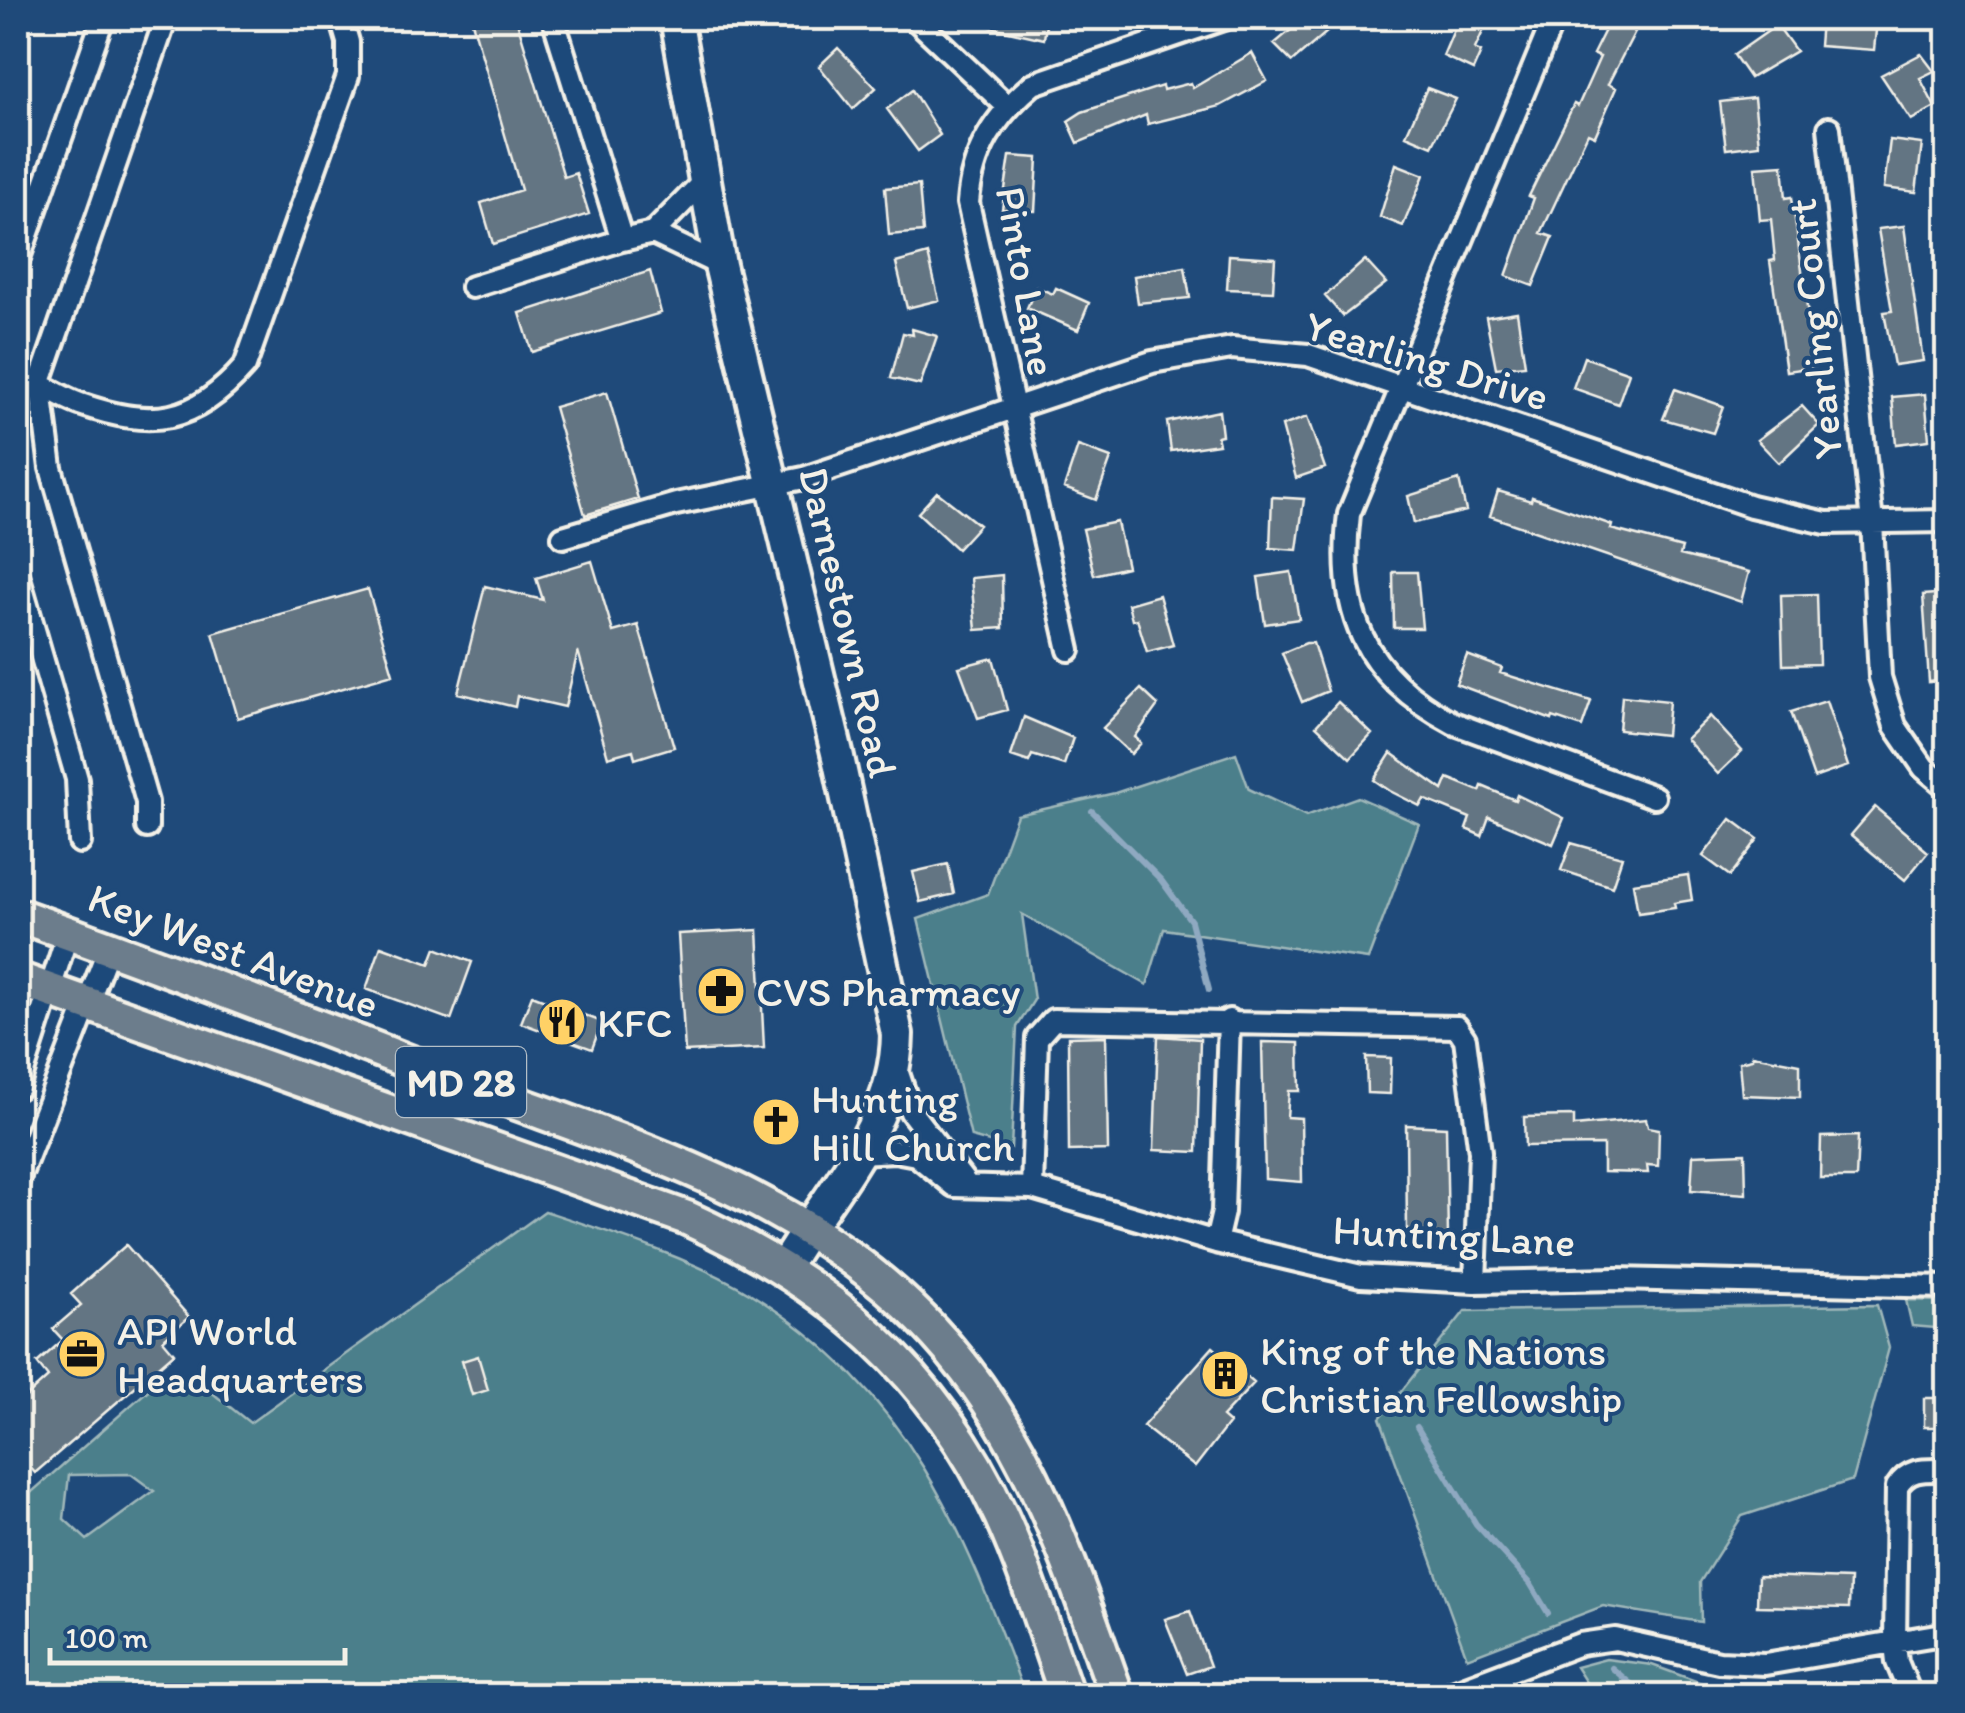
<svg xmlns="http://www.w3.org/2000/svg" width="1965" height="1713" viewBox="0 0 1965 1713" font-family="Itim,sans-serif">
	<rect width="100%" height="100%" fill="#1f4a7a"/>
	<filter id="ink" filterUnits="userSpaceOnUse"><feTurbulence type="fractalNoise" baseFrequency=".01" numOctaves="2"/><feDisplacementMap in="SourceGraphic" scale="20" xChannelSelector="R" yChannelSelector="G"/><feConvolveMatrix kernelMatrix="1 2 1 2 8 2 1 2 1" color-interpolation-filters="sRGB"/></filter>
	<g filter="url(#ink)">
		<path fill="#4c7f8b" stroke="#a0b8ba" stroke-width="2.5" fill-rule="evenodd" d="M1236,753L1249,789L1306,816L1358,797L1419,824L1368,959L1164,929L1147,985L1022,914L1034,1000L1017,1027L1011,1148L971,1137L918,919L988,894L1017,815L1115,793Z
			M545,1211C609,1232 694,1259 751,1294C911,1394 962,1527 1025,1695H18V1504L154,1385L210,1391L250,1423ZM131,1474L154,1491L87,1540L64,1519L69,1475Z
			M1906,1300L1947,1301V1329L1912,1326Z
			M1877,1305L1889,1348L1853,1480L1742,1516L1700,1582L1701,1622L1603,1606L1467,1658L1380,1418L1465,1311Z
			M1606,1659L1652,1665L1734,1695H1594L1576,1667Z"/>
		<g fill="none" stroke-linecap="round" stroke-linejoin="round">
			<path stroke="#8fa9c1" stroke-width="6" d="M1092,811L1161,880L1191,921L1209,990
				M1417,1427L1476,1524L1530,1583L1548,1613
				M1612,1668L1645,1696"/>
		</g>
		<path fill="#637483" stroke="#f4f1e8" stroke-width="2.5" d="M471,18H516L564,177L576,173L589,214L493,244L481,203L521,190Z
			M991,18H1047L1044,39L991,27Z
			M1305,18H1326L1334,26L1292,62L1274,44Z
			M1459,18H1489L1475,49L1481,52L1473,70L1443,56Z
			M1611,18H1642L1608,84L1616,88L1595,136L1588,133L1541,233L1553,237L1533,286L1506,276L1534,198L1529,196L1574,104L1578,106L1600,57L1593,54Z
			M1841,18L1877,20L1874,50L1819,46L1821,20L1840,21Z
			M1777,25L1796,51L1750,78L1734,55Z
			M838,48L876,88L853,109L819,66Z
			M1252,53L1267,81L1220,106L1148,124L1146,115L1078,143L1068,121L1082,112L1162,86L1163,90L1191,83L1193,88Z
			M1921,54L1934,71L1920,78L1935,107L1911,120L1881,75Z
			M1427,88L1456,99L1432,146L1406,135Z
			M912,90L940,135L918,151L887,109Z
			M1754,98L1759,145L1726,149L1720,102Z
			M1890,140L1922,144L1916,192L1884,188Z
			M1010,156L1038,158L1035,211L1002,209Z
			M1396,164L1424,175L1403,226L1380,217Z
			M1783,165L1786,198L1792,197L1815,367L1786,371L1770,261L1775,260L1771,219L1760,220L1755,167Z
			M919,185L923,232L889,235L885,188Z
			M1904,226L1923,361L1894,365L1884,312L1892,311L1878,229Z
			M928,254L939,300L907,308L896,263Z
			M1229,255L1275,258L1273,291L1227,289Z
			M1365,260L1386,283L1343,316L1325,296Z
			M1185,267L1190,298L1138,303L1134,276Z
			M650,271L661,313L532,352L520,313Z
			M1036,287L1053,294L1056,288L1089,303L1078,330L1027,308Z
			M1517,312L1525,365L1496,368L1486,317Z
			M912,329L937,336L920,385L891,378L903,333L913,335Z
			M1584,357L1629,373L1618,404L1573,388Z
			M1675,389L1723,406L1713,433L1663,419Z
			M607,392L638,499L585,515L554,407Z
			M1925,394L1929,440L1896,444L1892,397Z
			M1802,406L1819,425L1779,463L1757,440Z
			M1219,411L1222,435L1217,436L1219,444L1171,451L1167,422Z
			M1307,417L1325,468L1296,478L1282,426Z
			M1078,446L1111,458L1096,500L1064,488Z
			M1459,480L1466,511L1414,523L1408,496Z
			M1498,491L1531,501L1532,497L1612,525L1611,529L1682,548L1680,555L1749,572L1741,602L1490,516Z
			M937,492L979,525L957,549L918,513Z
			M1272,497L1304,499L1297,550L1270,548Z
			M1117,522L1127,567L1094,575L1083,529Z
			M592,561L613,632L638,625L674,747L635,759L633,750L608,757L578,651L565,707L517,696L515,707L458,693L485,586L543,600L536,578Z
			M1291,572L1299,619L1265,624L1258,577Z
			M1393,572H1417L1422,628H1394Z
			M1002,575L1003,628L976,630L971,578Z
			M368,589L393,674L238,718L213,633Z
			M1948,593V680L1929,682L1923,595Z
			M1817,594L1819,664L1783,665L1781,595Z
			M1159,595L1173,645L1147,652L1137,619L1132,620L1128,604Z
			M1306,643H1313L1328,691L1302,702L1282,653Z
			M1467,655L1502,668L1500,673L1591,701L1582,727L1553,717L1552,720L1456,684Z
			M993,658L1007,710L978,718L959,667Z
			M1141,689L1158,705L1135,737L1141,743L1131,754L1103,728Z
			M1622,696L1669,701L1666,735L1619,730Z
			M1826,701L1848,766L1814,778L1791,712Z
			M1338,702L1372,734L1350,758L1316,726Z
			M1710,716L1742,751L1718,774L1686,739Z
			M1024,717L1073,738L1064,765L1032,755L1029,762L1011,756Z
			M1391,753L1443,790L1448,778L1480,791L1482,786L1515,800L1517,795L1564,818L1553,844L1489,817L1482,836L1466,829L1470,818L1424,799L1420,806L1390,791L1374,780Z
			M1875,807L1928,852L1905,880L1851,835Z
			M1731,819L1758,839L1730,876L1703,856Z
			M1571,843L1622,857L1612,887L1561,870Z
			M948,864L954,894L920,902L913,872Z
			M1688,875L1692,900L1674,903L1675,908L1638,913L1633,883Z
			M758,930L764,1048L685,1052L678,934Z
			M381,946L430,964L436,948L472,962L451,1020L366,989Z
			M532,995L602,1022L592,1049L521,1023Z
			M1106,1036L1108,1150L1069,1151L1068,1037Z
			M1158,1036L1200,1039L1197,1152L1154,1150Z
			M1262,1042L1299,1043L1300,1091H1289L1287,1117L1301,1118L1302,1182L1265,1179Z
			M1752,1055L1800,1064V1097L1742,1095L1739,1062L1752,1059Z
			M1366,1057L1391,1058L1390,1094L1367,1093Z
			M1574,1116V1126L1646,1119L1648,1127L1659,1129L1658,1166L1647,1165L1648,1173L1603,1172V1145L1525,1146L1524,1117Z
			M1406,1125L1446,1127L1448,1237L1407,1234Z
			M1858,1136L1856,1178H1820L1821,1137Z
			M1745,1153L1746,1194L1691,1190L1693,1155Z
			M126,1245L189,1317L163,1340L174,1353L35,1473L18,1453V1404L48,1377L37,1363L63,1340L53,1329L81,1305L71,1294Z
			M1213,1347L1254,1383L1222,1417L1229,1423L1195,1467L1143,1426Z
			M478,1356L488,1390L472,1395L462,1361Z
			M1924,1398H1948V1427H1924Z
			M1758,1576L1850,1579L1849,1608L1757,1606Z
			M1190,1611L1210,1666L1187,1674L1165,1619Z"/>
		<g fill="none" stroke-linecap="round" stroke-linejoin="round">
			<g stroke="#f4f1e8" stroke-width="28">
				<path id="street" d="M914,18L1007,106
					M1554,18L1349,514C1337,612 1363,675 1453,723L1654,797
					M1829,128L1872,522L1880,677L1895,726L1924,768L1948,788
					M653,233L720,265
					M622,240L653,233L704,181
					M18,261L103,18
					M472,287L622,240L553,18
					M18,375C40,382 58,396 80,404C152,429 194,424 245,366L348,76V42L341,18
					M563,537L676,504L804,478L1152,362L1232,348L1308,355L1751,506L1826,523L1948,521
					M18,574L77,779L80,842
					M1069,650L968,203C972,151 994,117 1033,84L1226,18
					M147,827V802L51,468L40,382L166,18
					M897,1070L911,1112L968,1186
					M18,1088L68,933
					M858,1153L895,1151L916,1155L954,1186L1032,1188L1216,1242L1361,1276L1475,1282L1616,1279L1948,1287
					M18,1181L109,948
					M1032,1188L1037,1038L1053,1020L1457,1027L1465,1039L1480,1152L1475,1282
					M1216,1242L1223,1212L1229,1020
					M1442,1696L1580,1644L1615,1639L1719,1662L1765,1664L1948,1633
					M1911,1696L1897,1662L1895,1643L1897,1487C1909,1467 1926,1470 1948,1470"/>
			</g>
			<g stroke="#f4f1e8" stroke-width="38">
				<path id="secondary" d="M676,18L720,265L838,757L897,1034C896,1125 828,1192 784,1267"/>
			</g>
			<g stroke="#f4f1e8" stroke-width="40">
				<path id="primary" d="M18,915C164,967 310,1023 455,1080C645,1153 834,1199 965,1369C1040,1466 1076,1582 1117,1696
					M18,979L687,1218C828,1282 936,1373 1001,1516C1027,1573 1046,1636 1067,1696"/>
			</g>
			<use href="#street" stroke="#1f4a7a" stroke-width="20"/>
			<use href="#secondary" stroke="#1f4a7a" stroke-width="30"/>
			<use href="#primary" stroke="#6c7d8c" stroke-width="32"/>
		</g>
	</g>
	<defs>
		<g id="pharmacy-disc" transform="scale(2.5)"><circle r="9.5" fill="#ffd166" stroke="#1f4a7a"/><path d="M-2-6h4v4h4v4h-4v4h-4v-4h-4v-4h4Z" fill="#111"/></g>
		<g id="restaurant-disc" transform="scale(2.5)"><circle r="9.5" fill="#ffd166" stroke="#1f4a7a"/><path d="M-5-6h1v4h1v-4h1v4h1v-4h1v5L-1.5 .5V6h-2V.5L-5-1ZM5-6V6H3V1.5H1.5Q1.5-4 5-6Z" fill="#111"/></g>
		<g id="church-disc" transform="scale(2.5)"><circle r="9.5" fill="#ffd166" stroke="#1f4a7a"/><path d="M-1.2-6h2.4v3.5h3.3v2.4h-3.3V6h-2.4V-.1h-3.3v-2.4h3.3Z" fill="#111"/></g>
		<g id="office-disc" transform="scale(2.5)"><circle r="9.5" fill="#ffd166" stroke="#1f4a7a"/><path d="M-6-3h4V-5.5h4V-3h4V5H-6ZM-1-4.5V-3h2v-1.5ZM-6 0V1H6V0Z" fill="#111"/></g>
		<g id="building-disc" transform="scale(2.5)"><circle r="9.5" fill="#ffd166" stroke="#1f4a7a"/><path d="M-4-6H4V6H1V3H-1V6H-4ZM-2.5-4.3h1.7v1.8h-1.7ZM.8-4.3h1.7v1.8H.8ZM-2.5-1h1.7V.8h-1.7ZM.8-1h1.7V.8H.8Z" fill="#111"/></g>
	</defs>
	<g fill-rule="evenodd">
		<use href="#pharmacy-disc" x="721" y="991"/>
		<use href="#restaurant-disc" x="562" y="1022"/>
		<use href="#church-disc" x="776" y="1122"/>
		<use href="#office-disc" x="82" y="1354"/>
		<use href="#building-disc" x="1225" y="1374"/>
	</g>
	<g text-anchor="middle" stroke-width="8" stroke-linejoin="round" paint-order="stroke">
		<rect fill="#1f4a7a" stroke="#b4bfc7" stroke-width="2.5" x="396" y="1047" width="130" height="70" rx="8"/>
		<g font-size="40" font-weight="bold" fill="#f4f1e8">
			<text x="461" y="1096">MD 28</text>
		</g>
		<g font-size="42" fill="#f4f1e8" stroke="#1f4a7a">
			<text transform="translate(1027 281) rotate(80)" y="15">Pinto Lane</text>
			<text transform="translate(1814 329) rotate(-96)" y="15">Yearling Court</text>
			<text transform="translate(1427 360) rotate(17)" y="15">Yearling Drive</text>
			<text transform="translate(849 622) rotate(77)" y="15">Darnestown Road</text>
			<text transform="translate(234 950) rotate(21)" y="15">Key West Avenue</text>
			<text transform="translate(1454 1235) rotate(3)" y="15">Hunting Lane</text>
		</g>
		<g font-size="42" fill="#f4f1e8" stroke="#1f4a7a" text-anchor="start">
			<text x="756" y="1006">CVS Pharmacy</text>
			<text x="597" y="1037">KFC</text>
			<text x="811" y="1113">Hunting<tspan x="811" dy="48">Hill Church</tspan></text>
			<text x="117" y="1345">API World<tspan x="117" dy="48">Headquarters</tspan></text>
			<text x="1260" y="1365">King of the Nations<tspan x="1260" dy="48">Christian Fellowship</tspan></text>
		</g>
	</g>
	<rect width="1965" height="1713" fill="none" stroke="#1f4a7a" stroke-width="60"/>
	<rect x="30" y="30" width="1905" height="1653" fill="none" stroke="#f4f1e8" stroke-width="4" filter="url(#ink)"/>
	<path d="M50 1648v15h295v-15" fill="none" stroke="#f4f1e8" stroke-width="5"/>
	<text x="65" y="1648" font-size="30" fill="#f4f1e8" stroke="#1f4a7a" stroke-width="8" paint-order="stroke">100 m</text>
</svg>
